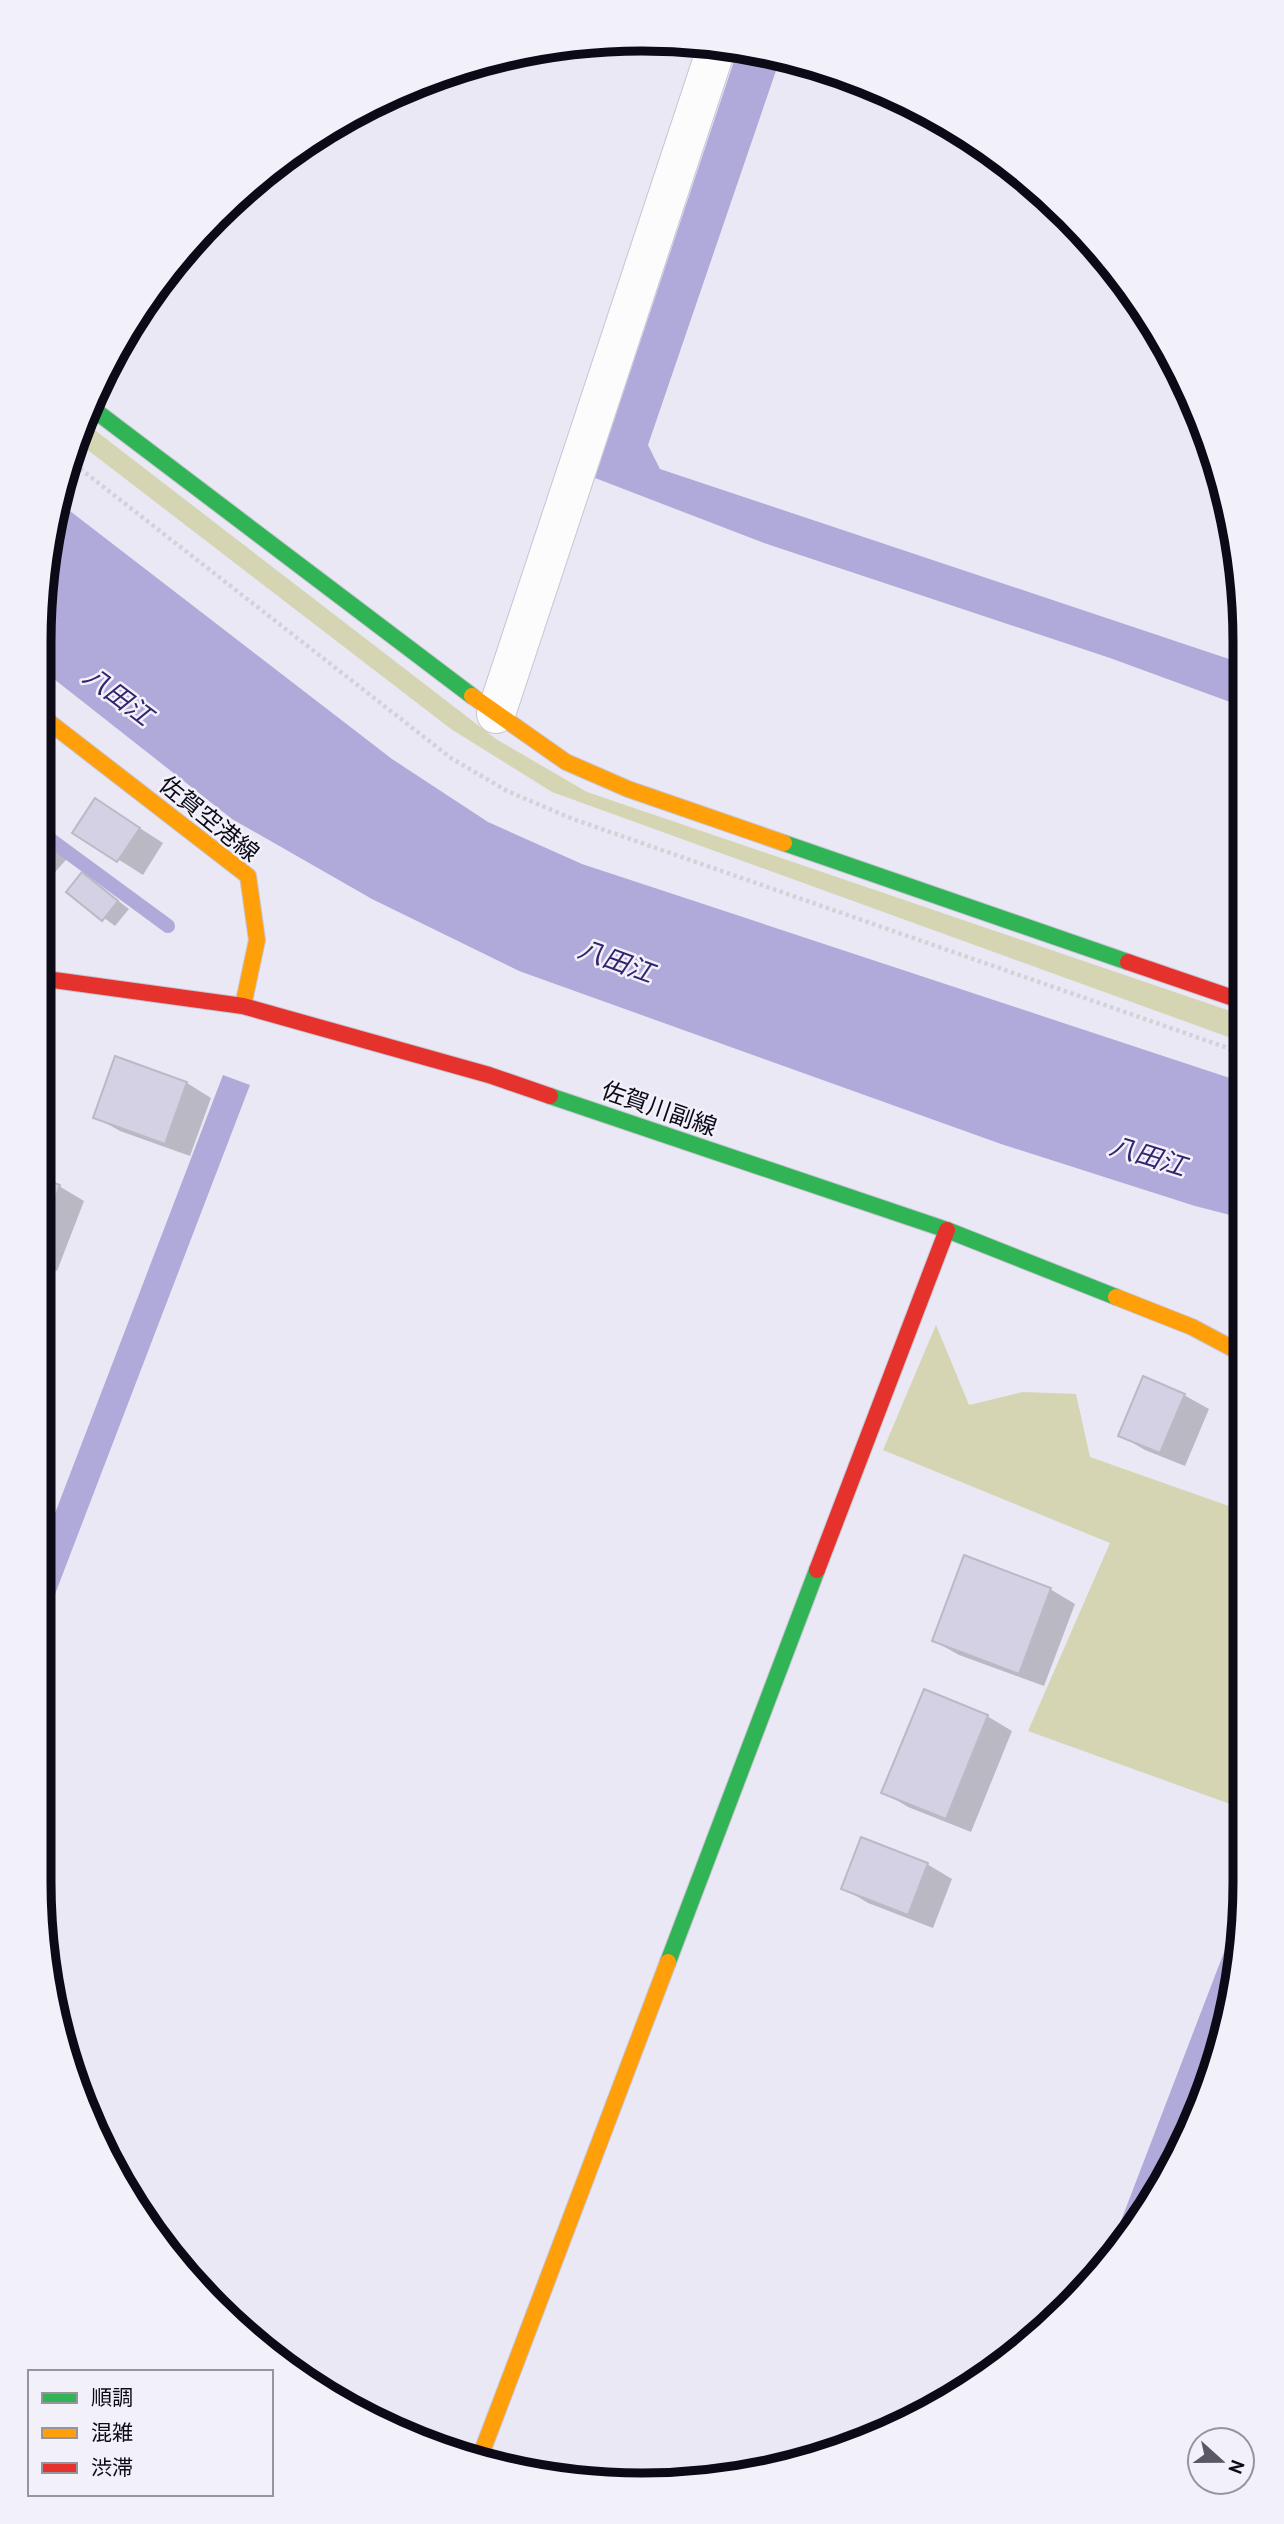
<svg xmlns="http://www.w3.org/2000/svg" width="1284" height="2524" viewBox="0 0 1284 2524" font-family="'PT Sans','Noto Sans JP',sans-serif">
	<rect width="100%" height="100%" fill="#e9e8f4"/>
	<path fill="#d5d5b4" d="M83,421L496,739L587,792L1242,1015V1042L552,792L451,729L76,441Z
		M936,1325L969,1405L1023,1392L1076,1394L1090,1457L1243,1511L1244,1809L1028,1731L1110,1543L883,1450Z"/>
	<path fill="#b0aadb" d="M738,49L781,56L648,445L660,469L1241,663V706L1110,658L764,543L595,478Z
		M57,501L392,759L488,822L582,864L1242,1082V1218L1195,1206L1001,1144L519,971L372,899L232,819L40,668V603Z
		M223,1075L250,1085L39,1636V1555Z
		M1244,1900V1921L1225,2038L1183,2149L1109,2252Z"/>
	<path fill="#0003" d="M96,800L163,843L143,875L75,832Z
		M40,823L73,852L39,890Z
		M83,874L129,909L115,926L69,892Z
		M116,1058L187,1083L211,1098L190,1156L120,1131L95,1117Z
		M39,1179L59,1186L84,1201L57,1271L39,1264Z
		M1184,1395L1209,1409L1185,1466L1145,1450L1121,1436Z
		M1050,1589L1075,1604L1044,1686L959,1655L934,1641Z
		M987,1716L1012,1731L971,1832L908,1807L883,1792Z
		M927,1864L952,1879L933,1928L868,1903L843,1888Z"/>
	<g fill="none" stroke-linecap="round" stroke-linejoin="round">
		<path stroke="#b0aadb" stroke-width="14" d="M40,832L168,926"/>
	</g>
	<path fill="#d3d1e3" stroke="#bab9c6" stroke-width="2" d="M95,798L140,828L117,862L72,833Z
		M40,828L49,837L40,848Z
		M82,872L118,901L102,921L66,892Z
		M115,1056L187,1082L165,1144L93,1118Z
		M39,1177L60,1185L39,1240Z
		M1143,1376L1185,1394L1160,1453L1118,1436Z
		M964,1555L1051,1588L1019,1674L932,1641Z
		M924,1689L988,1715L946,1819L881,1793Z
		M861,1837L928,1863L908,1915L841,1889Z"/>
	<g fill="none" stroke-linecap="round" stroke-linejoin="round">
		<g stroke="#c7c5d2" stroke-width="40">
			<path id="street" d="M496,714L717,46"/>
		</g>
		<g stroke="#c7c5d2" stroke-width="18">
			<path id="fast" d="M89,406L472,696
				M784,843L1128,962
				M550,1096L947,1230L1116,1297
				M668,1962L817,1570"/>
		</g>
		<g stroke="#c7c5d2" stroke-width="18">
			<path id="slow" d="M472,696L566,762L628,789L784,843
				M40,715L248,876L257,940L243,1006
				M1116,1297L1192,1327L1243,1354
				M480,2457L668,1962"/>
		</g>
		<g stroke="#c7c5d2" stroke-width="18">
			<path id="jam" d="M1128,962L1242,1001
				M39,978L243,1006L489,1075L550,1096
				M817,1570L947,1230"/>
		</g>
		<path stroke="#d3d3d7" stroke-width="4.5" stroke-dasharray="3.5 3.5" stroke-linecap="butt" d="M69,460L451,758L507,791L573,819L1242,1053"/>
		<use href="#street" stroke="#fcfcfd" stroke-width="38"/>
		<use href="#fast" stroke="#30b455" stroke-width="16"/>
		<use href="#slow" stroke="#ff9f0a" stroke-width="16"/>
		<use href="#jam" stroke="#e5322d" stroke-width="16"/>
	</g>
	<g text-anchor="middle" stroke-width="5" stroke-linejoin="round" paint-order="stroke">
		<g font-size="24" fill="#0c0a17" stroke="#f2f1fa">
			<text transform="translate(209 819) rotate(39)" y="8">佐賀空港線</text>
			<text transform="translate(659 1109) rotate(19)" y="8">佐賀川副線</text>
		</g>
		<g font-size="26" font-style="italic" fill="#36226e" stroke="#f2f1fa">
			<text transform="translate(118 696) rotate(37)" y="9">八田江</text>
			<text transform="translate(616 961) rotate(20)" y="9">八田江</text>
			<text transform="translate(1148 1156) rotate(17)" y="9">八田江</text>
		</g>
	</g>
	<path d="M0 0H1284V2524H0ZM642 51H642A591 591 0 0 1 1233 642V1882A591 591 0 0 1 642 2473H642A591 591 0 0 1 51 1882V642A591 591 0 0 1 642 51Z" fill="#f2f1fa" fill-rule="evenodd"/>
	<path fill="none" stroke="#0c0a17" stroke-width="9" d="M642 51H642A591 591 0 0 1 1233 642V1882A591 591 0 0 1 642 2473H642A591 591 0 0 1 51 1882V642A591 591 0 0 1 642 51Z"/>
	<rect x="28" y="2370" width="245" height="126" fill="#f2f1fa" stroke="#96959f" stroke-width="2"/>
	<rect x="42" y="2393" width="35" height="10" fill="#30b455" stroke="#96959f" stroke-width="2"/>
	<text x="91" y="2405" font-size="21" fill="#0c0a17">順調</text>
	<rect x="42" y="2428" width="35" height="10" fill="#ff9f0a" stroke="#96959f" stroke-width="2"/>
	<text x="91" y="2440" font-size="21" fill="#0c0a17">混雑</text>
	<rect x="42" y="2463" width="35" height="10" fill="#e5322d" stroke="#96959f" stroke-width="2"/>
	<text x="91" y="2475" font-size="21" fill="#0c0a17">渋滞</text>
	<g transform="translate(1221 2461) rotate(111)"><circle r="33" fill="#f2f1fa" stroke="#96959f" stroke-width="2"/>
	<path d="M0-5L12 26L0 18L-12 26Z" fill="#595864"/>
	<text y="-10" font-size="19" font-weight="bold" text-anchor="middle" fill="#0c0a17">N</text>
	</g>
</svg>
